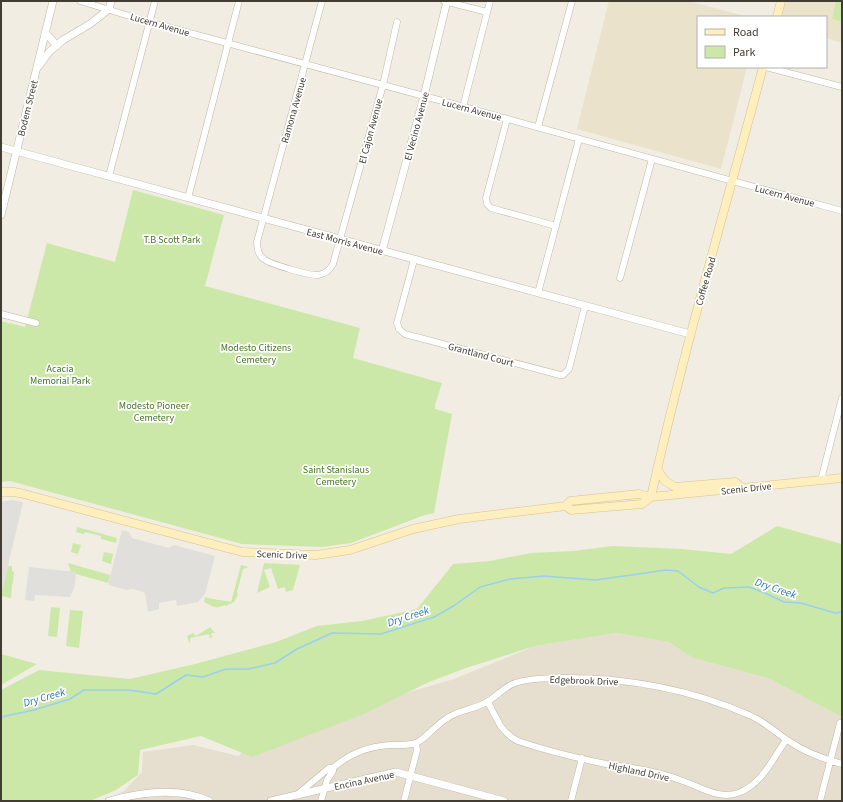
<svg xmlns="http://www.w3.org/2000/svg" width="843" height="802" viewBox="0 0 843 802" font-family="'Source Sans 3',sans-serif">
	<rect width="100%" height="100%" fill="#f1ede2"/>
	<path fill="#e6decf" d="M616,633L670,642L693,658L770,679L842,717V801H105L124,791L142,772L143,752L193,745L238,756L275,728L352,709L454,679L535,646Z"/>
	<path fill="#ebe2cb" d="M609,1H688L749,17H698V67H747L721,169L577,129Z
		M784,1H842V43L826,38V17H780Z"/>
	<path fill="#cce8a8" d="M836,1H842V21L832,19Z
		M133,190L224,215L205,286L360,328L353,358L442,383L435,405V409L452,414L434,513L422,516L351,543L322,547L242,544L10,481L1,482V321L25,327L47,243L115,262Z
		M777,526L842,544V717L770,679L693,658L669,642L616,633L535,646L466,668L429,682L364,714L252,757L201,736L140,750L138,775L116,790L90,801H1V690L39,670L130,679L195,664L276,642L317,626L362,621L417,609L453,564L490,561L531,553L574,551L612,546L682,549L731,554Z
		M77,527L117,538L116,543L101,539V536L85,532L84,534L76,532Z
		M73,543L81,545L78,554L71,552Z
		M104,552L113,554L111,564L102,561Z
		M68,563L110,575L108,583L76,574V572H71Z
		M264,563L300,565L293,590L286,592L285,587L278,589L271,568L264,570L270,587L257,593Z
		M241,565L249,567L243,569L237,592L238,595L234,602L226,606L225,605C215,610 213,606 204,602L205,597C214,600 222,600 231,602Z
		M8,566H12V571L14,572L13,583L12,584L11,598L1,596Z
		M51,607L60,608L57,637L48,636Z
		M70,610L83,611L79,648L66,646Z
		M210,627L215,633H211L212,638H210L209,634L190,638V643H189L187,636L193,633L196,636Z
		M1,654L37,664L1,685Z"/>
	<path fill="#e1dfdb" d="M12,500L23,502L1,595V502Z
		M122,530L129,532L132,538L169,548L174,545L215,556L205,594L198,602L177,606L176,600L159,603V609L148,612L145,593L143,592L133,589L127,590L108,585Z
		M29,567L76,572L75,586L70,597L35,595L34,601L25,600Z"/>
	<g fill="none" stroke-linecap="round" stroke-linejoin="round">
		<path stroke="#9acff2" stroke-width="1.5" d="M1,717L34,710L70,699L84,690H129L156,694L186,675L203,677L226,669H248L275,663L297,649L332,633L381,634L434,617L455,605L480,587L510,579L544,576L596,580L666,570L678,571L699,587L713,593L724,588L749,587L765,593L784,602L801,603L835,613L842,612"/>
		<g stroke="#c0b7a7" stroke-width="7">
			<path id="minor" d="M80,1L149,22L424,96L842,211
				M322,1L257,242C257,249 258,255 264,259C269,264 311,276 318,275C325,274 330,270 333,264L383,85L397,22
				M444,1L487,12
				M766,67L842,87
				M463,107L490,1
				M507,119L486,198L487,204L491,208L556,226
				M538,127L572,1
				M109,176L155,1
				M188,198L239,1
				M414,260L397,323L399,329L405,334L560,375H563L569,369L585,306
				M620,278L652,159
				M538,293L579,139
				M1,314L36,323
				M821,480L842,398
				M488,702C496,717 501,733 518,741C547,751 577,758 606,764C631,768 657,771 680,780C699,786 718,800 738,793C761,785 773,759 786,740
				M298,794L329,768H333C349,754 369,746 391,745C400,745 410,746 418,742C428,736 436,725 446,719C458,710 472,710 485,703C496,698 503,687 515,683C531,678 549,678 566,678C628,678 692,690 749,715C764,721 774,731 787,740C803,751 823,759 842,764
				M321,801L327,780L333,771V768
				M404,801L417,750L416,743
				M571,801L582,758
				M820,801L840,723"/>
		</g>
		<g stroke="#c0b7a7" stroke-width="8">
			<path id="tertiary" d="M45,32L57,46
				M39,66L49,52L63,40L90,24L109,9L111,1
				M1,147L690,334
				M1,215L53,1
				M382,251L424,96L447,1
				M109,801C141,792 179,787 209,801
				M271,801L396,772L504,801"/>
		</g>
		<g stroke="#d7c391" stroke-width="9">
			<path id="secondary" d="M777,17L781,1
				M657,469L665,481L675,487L735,482L742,488
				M1,492H14L24,494L242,552L316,555L350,550L413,529L459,519L566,506L570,501L639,494L651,497L842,478
				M651,497C683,352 725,210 763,67
				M566,506L571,510L642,504L651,497"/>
		</g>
		<use href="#minor" stroke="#fff" stroke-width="6"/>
		<use href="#tertiary" stroke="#fff" stroke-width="7"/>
		<use href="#secondary" stroke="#ffefbe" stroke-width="8"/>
	</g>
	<g text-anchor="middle" stroke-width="3.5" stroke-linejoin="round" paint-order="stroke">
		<g font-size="10" fill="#433c32" stroke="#fff">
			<text transform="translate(160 24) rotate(16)" y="4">Lucern Avenue</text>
			<text transform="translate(27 108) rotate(-76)" y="4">Bodem Street</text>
			<text transform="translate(472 109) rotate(15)" y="4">Lucern Avenue</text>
			<text transform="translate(293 110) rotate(-74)" y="4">Ramona Avenue</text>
			<text transform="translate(416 126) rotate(-75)" y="4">El Vecino Avenue</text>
			<text transform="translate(370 131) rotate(-75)" y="4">El Cajon Avenue</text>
			<text transform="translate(785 195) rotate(15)" y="4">Lucern Avenue</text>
			<text transform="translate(345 241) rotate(15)" y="4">East Morris Avenue</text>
			<text transform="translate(705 281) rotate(-74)" y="4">Coffee Road</text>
			<text transform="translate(481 354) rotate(15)" y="4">Grantland Court</text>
			<text transform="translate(746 488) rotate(-6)" y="4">Scenic Drive</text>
			<text transform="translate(282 554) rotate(2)" y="4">Scenic Drive</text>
			<text transform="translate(584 680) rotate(2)" y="4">Edgebrook Drive</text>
			<text transform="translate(639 771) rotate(12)" y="4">Highland Drive</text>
			<text transform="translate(364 780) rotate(-12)" y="4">Encina Avenue</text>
		</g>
		<g font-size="10" fill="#447525" stroke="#fff">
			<text x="172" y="243">T.B Scott Park</text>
			<text x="256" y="351">Modesto Citizens<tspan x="256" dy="12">Cemetery</tspan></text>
			<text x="60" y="372">Acacia<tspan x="60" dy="12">Memorial Park</tspan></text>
			<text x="154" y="409">Modesto Pioneer<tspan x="154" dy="12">Cemetery</tspan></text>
			<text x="336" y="473">Saint Stanislaus<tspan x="336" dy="12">Cemetery</tspan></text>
		</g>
		<g font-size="11" font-style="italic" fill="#2a79b0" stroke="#fff">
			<text transform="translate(776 588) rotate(19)" y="4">Dry Creek</text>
			<text transform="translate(408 616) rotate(-18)" y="4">Dry Creek</text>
			<text transform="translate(44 697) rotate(-16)" y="4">Dry Creek</text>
		</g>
	</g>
	<rect width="843" height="802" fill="none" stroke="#433c32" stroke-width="4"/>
	<rect x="697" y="16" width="130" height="52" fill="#ffffff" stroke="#b4b1ad"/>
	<rect x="705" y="29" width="20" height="6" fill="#ffefbe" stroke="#b4b1ad"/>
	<text x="733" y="36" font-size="12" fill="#433c32">Road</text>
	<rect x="705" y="46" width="20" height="12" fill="#cce8a8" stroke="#b4b1ad"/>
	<text x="733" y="56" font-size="12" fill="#433c32">Park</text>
</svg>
